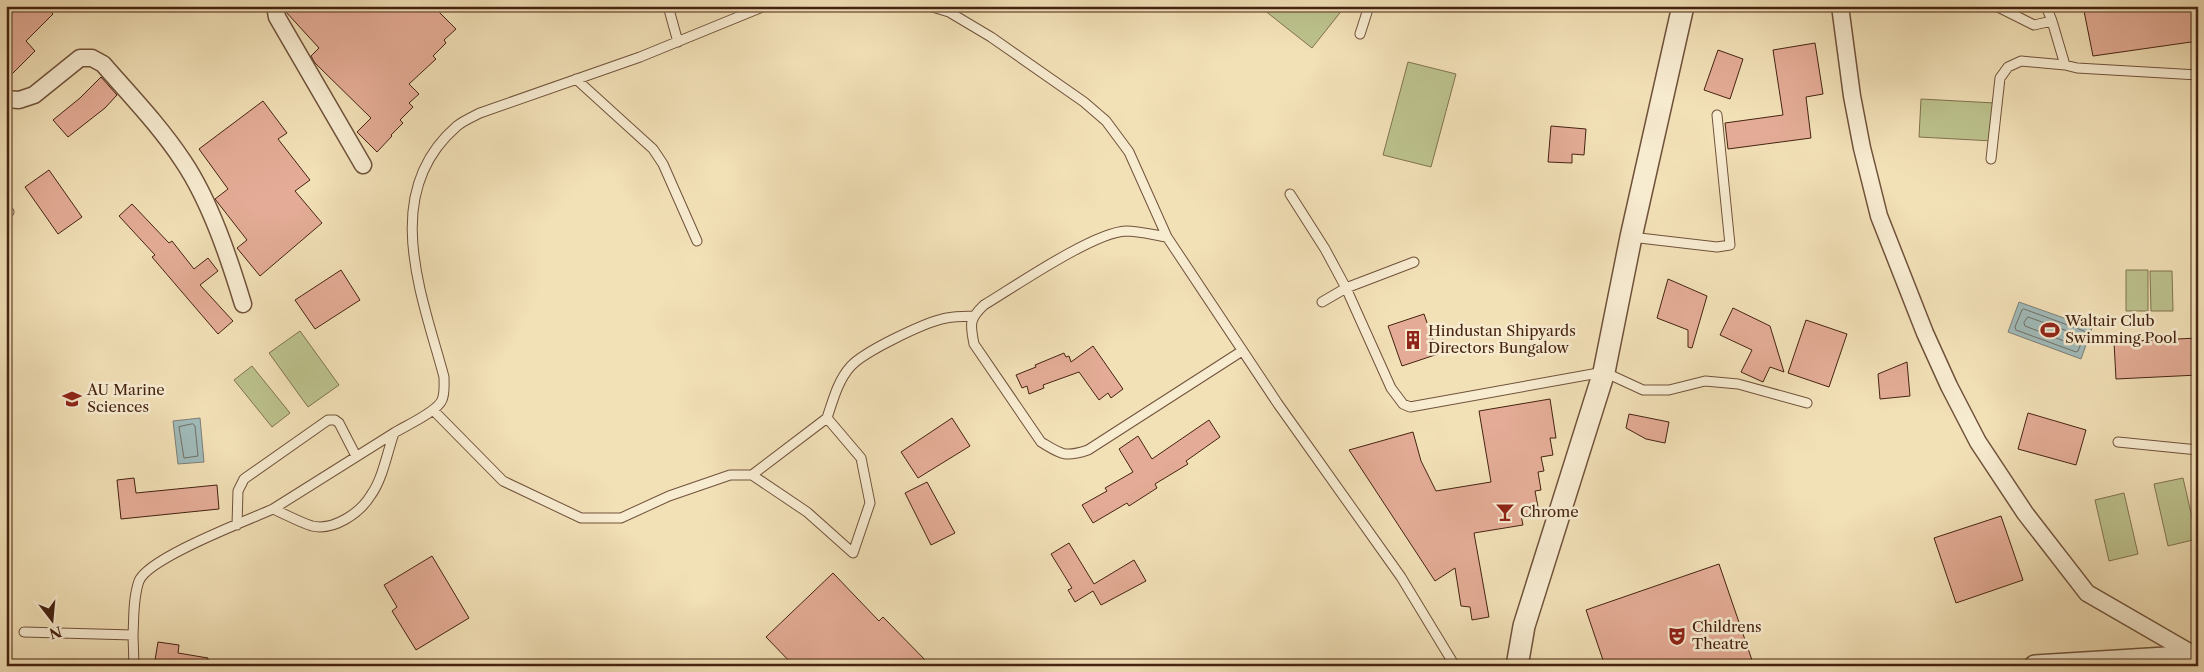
<svg xmlns="http://www.w3.org/2000/svg" width="2204" height="672" viewBox="0 0 2204 672" font-family="'Libre Caslon Text',serif">
	<rect width="100%" height="100%" fill="#f2e0b7"/>
	<filter id="stains"><feTurbulence type="fractalNoise" baseFrequency=".004" numOctaves="4"/><feColorMatrix values="0 0 0 0 .2 0 0 0 0 .09 0 0 0 0 .02 0 0 0 .5 -.17"/></filter>
	<radialGradient id="worn" r=".72"><stop offset=".6" stop-color="#630" stop-opacity="0"/><stop offset="1" stop-color="#630" stop-opacity=".3"/></radialGradient>
	<path fill="#bcc28d" stroke="#80724f" d="M1259,6H1339L1343,9L1312,48Z
		M1408,62L1456,74L1431,167L1383,155Z
		M1921,99L1995,103L1993,141L1919,137Z
		M2126,270H2148V311H2126Z
		M2150,271H2172L2173,311H2151Z
		M300,331L339,385L308,407L269,353Z
		M252,366L290,413L272,427L234,380Z
		M2183,478L2197,539L2168,546L2154,484Z
		M2124,493L2138,554L2109,561L2095,500Z"/>
	<path fill="#a0bab9" stroke="#7c7e76" d="M2019,302L2092,328L2081,359L2008,332Z
		M200,418L204,462L178,464L173,421Z"/>
	<g fill="none" stroke-linecap="round" stroke-linejoin="round">
		<path stroke="#726e65" stroke-width="1" d="M2024,309L2084,331L2085,334L2078,351L2076,352L2016,330L2015,327L2022,310Z
			M2028,317L2076,334L2077,337L2075,343L2072,344L2025,326L2024,323Z
			M193,424L195,426L198,456L184,458L179,427Z"/>
	</g>
	<path fill="#e4ac96" stroke="#452311" d="M6,6H46L53,14L26,41L35,51L6,80Z
		M285,6H433L456,29L444,40L446,43L433,56L436,59L409,84L419,94L409,103L413,107L400,120L403,123L391,135L392,136L377,152L357,132L371,118L315,63L311,56L319,48L286,12Z
		M2083,6H2198V41L2093,56Z
		M1815,43L1823,94L1806,97L1811,138L1728,149L1725,123L1783,115L1773,50Z
		M1718,50L1743,59L1730,99L1704,90Z
		M101,77L117,95L105,108L68,137L53,120L80,98Z
		M263,101L287,133L278,139L310,180L295,191L322,223L260,276L237,248L247,240L215,199L228,189L199,149Z
		M1551,126L1586,129L1584,155L1572,154V163L1548,162Z
		M49,170L82,217L58,234L25,187Z
		M132,204L169,243L172,241L194,269L208,258L218,271L200,285L233,321L218,334L152,257L155,255L119,216Z
		M341,270L360,300L315,329L295,300Z
		M1668,279L1707,296L1692,348L1688,347V330L1657,318Z
		M1733,308L1770,326L1784,372L1770,367L1763,382L1741,372L1752,350L1720,335Z
		M1424,314L1438,354L1402,366L1388,326Z
		M1806,320L1847,334L1829,387L1788,373Z
		M2198,338V375L2116,379L2114,342Z
		M1093,346L1123,389L1111,398L1108,393L1099,400L1079,372L1043,385L1044,388L1029,394L1027,386L1022,388L1016,375L1036,367L1035,365L1064,353L1066,357L1069,356L1071,362Z
		M1907,362L1910,396L1880,399L1878,374Z
		M1550,399L1556,438H1550L1553,455L1541,457L1544,471L1538,472L1541,490L1535,491L1539,512L1521,515L1523,525L1474,533L1489,617L1472,620L1470,607L1461,606L1455,568L1435,581L1349,450L1413,432L1421,461L1436,491L1491,482L1479,411Z
		M2028,413L2086,430L2076,465L2018,449Z
		M1629,414L1669,422L1665,443L1646,439L1626,428Z
		M952,418L970,446L918,478L901,452Z
		M1209,420L1220,437L1186,461L1188,464L1155,484L1157,488L1129,506L1127,503L1093,523L1082,505L1107,491L1105,488L1133,472L1119,449L1138,436L1152,459Z
		M134,478L136,493L217,485L219,509L121,519L117,480Z
		M927,482L955,533L931,545L905,493Z
		M2001,516L2023,580L1956,603L1934,538Z
		M1069,543L1094,584L1134,560L1146,581L1101,605L1093,591L1075,602L1068,590L1072,588L1051,554Z
		M432,556L469,618L416,650L392,611L397,607L384,585Z
		M1719,564L1754,666H1605L1586,610Z
		M833,573L879,621L883,617L931,666H794L766,637Z
		M158,642L179,645L178,653L208,658L207,666H154Z"/>
	<g fill="none" stroke-linecap="round" stroke-linejoin="round">
		<g stroke="#70523a" stroke-width="11">
			<path id="service" d="M668,6L678,42
				M929,6L949,12L991,37L1084,102L1106,121L1129,152L1167,237L1278,404L1401,577L1455,666
				M1996,6L2034,25L2052,21
				M2046,6L2052,21L2065,65L2077,68L2198,75
				M1360,34L1369,6
				M576,79L653,149L663,164L697,241
				M1991,159L2000,78L2008,67L2021,61L2065,65
				M1290,194L1325,249L1346,288L1391,388L1403,404L1410,407L1604,372L1643,390H1669L1705,381L1738,384L1807,403
				M6,214L9,212
				M1167,237C1154,235 1139,231 1126,231C1094,232 1014,287 984,305C969,319 970,324 974,344L1041,442C1061,454 1064,458 1088,450L1242,351
				M1631,237L1717,247L1730,245L1717,115
				M1322,302L1346,288L1414,262
				M433,410L503,481L581,518H621L669,496L730,475H752L827,418
				M394,433C405,426 437,412 442,400C445,393 444,385 444,377C422,295 379,193 457,126C463,121 472,117 480,113L640,57L765,6
				M394,433C387,453 383,478 371,495C360,513 334,531 312,526C299,522 285,514 273,509Z
				M2118,442L2198,450
				M752,475L807,512L853,553L870,503L861,458L827,418C833,400 838,380 851,366C865,351 922,324 942,319C952,316 963,317 973,316
				M237,525L238,491L244,479L328,420H335L339,423L356,456
				M24,632L133,635L134,666
				M133,635C134,617 133,598 139,581C148,558 246,521 273,509"/>
		</g>
		<g stroke="#70523a" stroke-width="19">
			<path id="minor" d="M275,6L277,17L363,165
				M1840,6L1852,96L1862,148L1879,216L1925,333L1949,386L1978,442L2025,513L2087,593L2196,656
				M6,99L19,100L34,95L80,58H92L103,64C130,95 160,126 183,161C210,201 229,258 243,304"/>
		</g>
		<g stroke="#70523a" stroke-width="24">
			<path id="tertiary" d="M1517,666L1524,626L1604,372L1631,237L1683,6
				M2035,666L2198,656"/>
		</g>
		<use href="#service" stroke="#f7ebd0" stroke-width="9"/>
		<use href="#minor" stroke="#f7ebd0" stroke-width="16"/>
		<use href="#tertiary" stroke="#f7ebd0" stroke-width="21"/>
	</g>
	<defs>
		<g id="stadium-bare" transform="scale(1.5)"><path d="M0-5a6.5 5 0 1 0 0 10a6.5 5 0 1 0 0-10ZM-3.5-1.8h7v3.6h-7Z" fill="#8f2418" stroke="#f7ebd0" stroke-width="2.5" paint-order="stroke"/></g>
		<g id="building-bare" transform="scale(1.5)"><path d="M-4-6H4V6H1V3H-1V6H-4ZM-2.5-4.3h1.7v1.8h-1.7ZM.8-4.3h1.7v1.8H.8ZM-2.5-1h1.7V.8h-1.7ZM.8-1h1.7V.8H.8Z" fill="#8f2418" stroke="#f7ebd0" stroke-width="2.5" paint-order="stroke"/></g>
		<g id="university-bare" transform="scale(1.5)"><path d="M0-5L7-2L0 1L-7-2ZM-4 1L0 2.5L4 1V4Q0 6-4 4Z" fill="#8f2418" stroke="#f7ebd0" stroke-width="2.5" paint-order="stroke"/></g>
		<g id="bar-bare" transform="scale(1.5)"><path d="M-6-5H6L.8 .8V4.5H3.5V6h-7V4.5H-.8V.8Z" fill="#8f2418" stroke="#f7ebd0" stroke-width="2.5" paint-order="stroke"/></g>
		<g id="theatre-bare" transform="scale(1.5)"><path d="M-5-5.5Q0-4 5-5.5V0Q5 5 0 6Q-5 5-5 0ZM-3.3-2.5H-1v1.5H-3.3ZM1-2.5H3.3v1.5H1ZM-2.8 1Q0 5.5 2.8 1Z" fill="#8f2418" stroke="#f7ebd0" stroke-width="2.5" paint-order="stroke"/></g>
	</defs>
	<g fill-rule="evenodd">
		<use href="#stadium-bare" x="2050" y="330"/>
		<use href="#building-bare" x="1413" y="340"/>
		<use href="#university-bare" x="72" y="399"/>
		<use href="#bar-bare" x="1505" y="512"/>
		<use href="#theatre-bare" x="1677" y="636"/>
	</g>
	<g text-anchor="middle" stroke-width="5" stroke-linejoin="round" paint-order="stroke">
		<g font-size="15" fill="#452311" stroke="#f7ebd0" text-anchor="start">
			<text x="2065" y="326">Waltair Club<tspan x="2065" dy="17">Swimming Pool</tspan></text>
			<text x="1428" y="336">Hindustan Shipyards<tspan x="1428" dy="17">Directors Bungalow</tspan></text>
			<text x="87" y="395">AU Marine<tspan x="87" dy="17">Sciences</tspan></text>
			<text x="1520" y="517">Chrome</text>
			<text x="1692" y="632">Childrens<tspan x="1692" dy="17">Theatre</tspan></text>
		</g>
	</g>
	<rect width="2204" height="672" fill="none" stroke="#f2e0b7" stroke-width="25"/>
	<rect x="8" y="8" width="2189" height="657" fill="none" stroke="#452311" stroke-width="2.5"/>
	<rect x="12" y="12" width="2179" height="647" fill="none" stroke="#452311"/>
	<g transform="translate(52 620) rotate(164)" stroke="#f7ebd0" stroke-width="4" paint-order="stroke">
	<path d="M0-4L9 19L0 12L-9 19Z" fill="#452311"/>
	<text y="-8" font-size="14" font-weight="bold" text-anchor="middle" fill="#452311">N</text>
	</g>
	<rect width="100%" height="100%" filter="url(#stains)"/>
	<rect width="100%" height="100%" fill="url(#worn)"/>
</svg>
